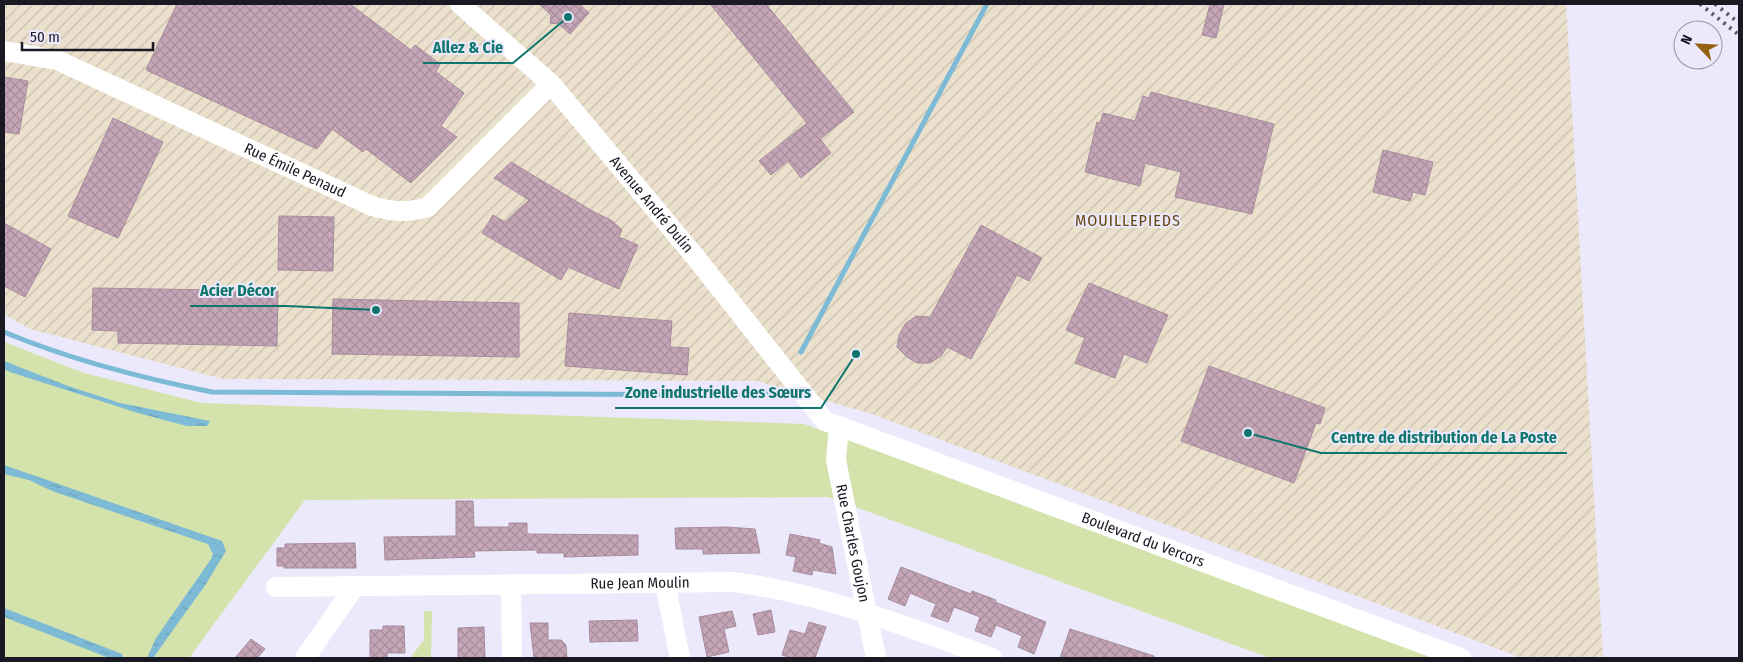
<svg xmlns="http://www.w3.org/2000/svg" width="1743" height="662" viewBox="0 0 1743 662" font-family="'Fira Sans Condensed',sans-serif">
	<defs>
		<pattern id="industrial-furrows" width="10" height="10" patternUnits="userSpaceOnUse" patternTransform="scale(1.25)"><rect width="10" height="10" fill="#ebe0cc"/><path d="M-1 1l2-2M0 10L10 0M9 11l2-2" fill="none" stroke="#c9bfaf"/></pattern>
		<pattern id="water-ripples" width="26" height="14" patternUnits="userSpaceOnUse" patternTransform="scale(1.25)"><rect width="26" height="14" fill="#7cbad6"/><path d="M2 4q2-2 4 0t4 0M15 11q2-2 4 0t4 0" fill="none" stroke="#6b9fb7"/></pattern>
		<pattern id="building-cross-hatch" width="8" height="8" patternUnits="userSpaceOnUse" patternTransform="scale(1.25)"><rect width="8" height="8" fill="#c4a6b7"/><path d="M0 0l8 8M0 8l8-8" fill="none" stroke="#a88e9d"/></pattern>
	</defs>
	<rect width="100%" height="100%" fill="#ebe9fb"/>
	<path fill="url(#industrial-furrows)" d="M4,4H1566L1603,658H1522L872,414L757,381L223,379L30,329L4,314Z"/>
	<path fill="#d4e2ab" d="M4,342L84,373L202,403L804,424L1443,658H1270L828,497L305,500L189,658H4Z
		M424,611H432L431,658H410L424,640Z"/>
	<path fill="url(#water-ripples)" d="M4,361L68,386L120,403L210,421L207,426H187L138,413L10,372L4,369Z
		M4,465L222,541L226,551L206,584L153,658H147L156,638L211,559L213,554L208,544L52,491L29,480L4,474Z
		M4,608L122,654L123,658H109L4,617Z"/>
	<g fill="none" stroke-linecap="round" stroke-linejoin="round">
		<path stroke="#7cbad6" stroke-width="5" d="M4,332C71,360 141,378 212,392L731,395L773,392
			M801,352L987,4"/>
	</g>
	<path fill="url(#building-cross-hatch)" stroke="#a88c9c" d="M177,4H350L411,50L415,45L440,64L436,72L464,93L441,126L457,137L411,183L366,149L363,152L332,129L317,149L146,70Z
		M539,4H579L589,13L570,34L559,24L550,23L551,15Z
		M710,4H766L854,112L820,139L831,153L801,178L788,161L771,175L759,161L807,123Z
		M1210,4H1224L1216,38L1202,35Z
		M4,77L28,81L19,134L4,132Z
		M1151,92L1274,124L1252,214L1175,197L1181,172L1145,163L1140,186L1085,172L1097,122L1100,123L1103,113L1135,121L1143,96L1149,98Z
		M113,118L163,142L118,238L68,216Z
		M1383,150L1433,162L1425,195L1413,192L1410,201L1373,192Z
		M511,162L594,212L611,220L622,230L619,237L638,245L619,289L568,267L561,280L482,233L493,215L505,222L529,200L494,178Z
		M279,216L334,217L333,271L278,270Z
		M4,223L51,249L25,297L4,286Z
		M981,225L1042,258L1029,281L1017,275L971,359L947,347L941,356L930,363H917L907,357L897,347L899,335L905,324L916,316L930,317Z
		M1089,283L1168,315L1147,363L1124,354L1115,378L1075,363L1085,338L1066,330Z
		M93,288L278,291L277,346L118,343V331L92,330Z
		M333,299L519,303V357L332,354Z
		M569,313L672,321L670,347L689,348L687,375L565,366Z
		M1209,366L1325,408L1320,424L1316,423L1294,483L1181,441Z
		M456,501H473L474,527H509V523H527V534L638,535V555L564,557V553H537V550L474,551L475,557L385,560L384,537L456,536Z
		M727,527L755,529L760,553L703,554V549H676L675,528Z
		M790,534L820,540L819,543L832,547L836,574L813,570L812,575L793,571L796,557L786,555Z
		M355,543L356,568H284V566H277V548H285V544Z
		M901,567L971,594L972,591L996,600L995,602L1046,622L1034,654L1018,647L1022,636L996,625L991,637L975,631L980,617L954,607L948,622L931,616L936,604L910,593L905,606L888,599Z
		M771,610L775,632L758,635L753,614Z
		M732,611L736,626L724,629L729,652L707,657L699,617Z
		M637,620L638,641L590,642L589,621Z
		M809,622L826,627L815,658H792L782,655L790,630L805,634Z
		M530,623H548V640H561L566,645L567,658H534Z
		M383,626H404L405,653H387V658H370V630H383Z
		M484,627L485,658H458V628Z
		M1070,629L1154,656V658H1060Z
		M251,639L265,649L257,658H235Z"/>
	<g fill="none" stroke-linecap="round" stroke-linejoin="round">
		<g stroke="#fff" stroke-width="20">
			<path id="s1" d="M460,4L551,84L697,259L825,421L1461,658"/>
			<path id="s2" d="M4,51L57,60L372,206C392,212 408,213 428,207L551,84"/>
			<path id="s3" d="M839,426L836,460L876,658"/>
			<path d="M665,583L680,658"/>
			<path d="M511,585L512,658"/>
			<path id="s4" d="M276,587L734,582C824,594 907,626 992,658"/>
			<path d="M305,658L355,586"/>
		</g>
		<path stroke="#5b5966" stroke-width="4" stroke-dasharray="2.5 5" stroke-linecap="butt" d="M1700,4L1739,35
			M1715,4L1739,23"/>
	</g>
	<g text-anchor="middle" stroke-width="4" stroke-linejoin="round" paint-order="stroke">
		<g font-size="15" fill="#1a1823" stroke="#ebe9fb">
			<text dy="5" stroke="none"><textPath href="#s2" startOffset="316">Rue Émile Penaud</textPath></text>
			<text dy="5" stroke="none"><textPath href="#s1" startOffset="278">Avenue André Dulin</textPath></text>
			<text dy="5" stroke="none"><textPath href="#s1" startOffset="895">Boulevard du Vercors</textPath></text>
			<text dy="5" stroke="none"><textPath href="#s3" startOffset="119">Rue Charles Goujon</textPath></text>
			<text dy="5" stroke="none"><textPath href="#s4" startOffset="364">Rue Jean Moulin</textPath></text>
		</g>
		<g font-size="16" letter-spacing="1" fill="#684612" stroke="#ebe9fb">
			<text x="1128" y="226">MOUILLEPIEDS</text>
		</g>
	</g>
	<path fill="none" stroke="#0f766e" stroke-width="2" d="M568 17L513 63H423M376 310L286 306H190M856 354L821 408H615M1248 433L1321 453H1567"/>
	<g fill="#0f766e" stroke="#ebe9fb" stroke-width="2">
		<circle cx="568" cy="17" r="5"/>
		<circle cx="376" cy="310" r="5"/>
		<circle cx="856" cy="354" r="5"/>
		<circle cx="1248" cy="433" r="5"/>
	</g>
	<g font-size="16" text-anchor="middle" font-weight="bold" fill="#0f766e" stroke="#ebe9fb" stroke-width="4" stroke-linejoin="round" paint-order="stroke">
		<text x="468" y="53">Allez &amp; Cie</text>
		<text x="238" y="296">Acier Décor</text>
		<text x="718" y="398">Zone industrielle des Sœurs</text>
		<text x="1444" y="443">Centre de distribution de La Poste</text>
	</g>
	<rect width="1743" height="662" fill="none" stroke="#1a1823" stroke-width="10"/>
	<g transform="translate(1698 45) rotate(295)"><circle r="24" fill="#ebe9fb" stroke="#9795a5"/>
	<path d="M0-4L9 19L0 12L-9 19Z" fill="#936312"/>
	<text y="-8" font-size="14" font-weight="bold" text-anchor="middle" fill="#1a1823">N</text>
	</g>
	<path d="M22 42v8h131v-8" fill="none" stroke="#1a1823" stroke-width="2.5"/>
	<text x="30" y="42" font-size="15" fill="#1a1823" stroke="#ebe9fb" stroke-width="4" paint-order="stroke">50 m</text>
</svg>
